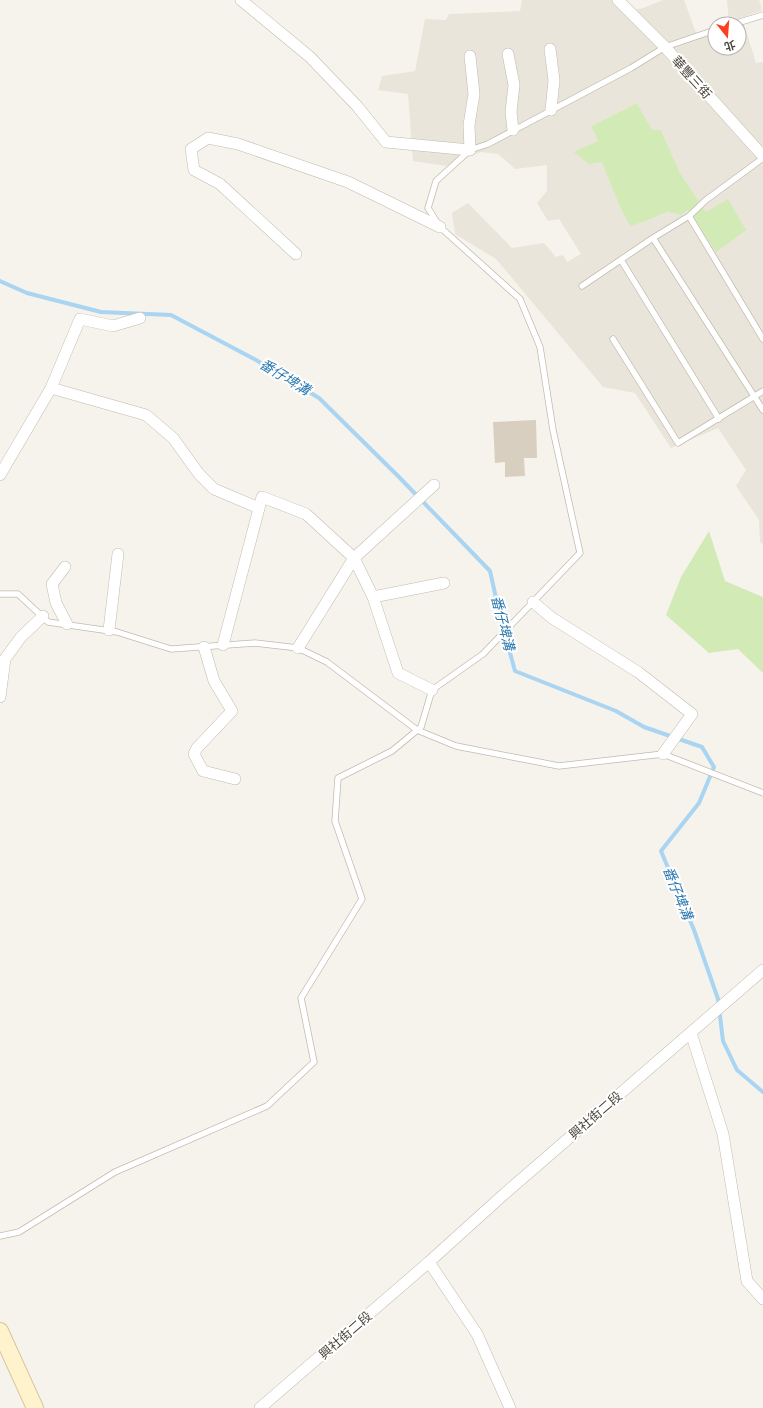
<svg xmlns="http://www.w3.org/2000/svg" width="763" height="1408" viewBox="0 0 763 1408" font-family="'DejaVu Sans','Noto Sans TC',sans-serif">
	<rect width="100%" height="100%" fill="#f6f3ec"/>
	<path fill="#eae5da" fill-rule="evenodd" d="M522,0H614L624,12L643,8L663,0H684L698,38L715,33V48H739V24H729L727,0H759L762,10L742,18L756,63L763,62V545L760,542L759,520L736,486L746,470L718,428L671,448L635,393L603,387L496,259L455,234L452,213L468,203L512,248L544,243L556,257L563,255L567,262L581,254L559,219L548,221L537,203L547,191V165L515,169L498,154L481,152L446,166L413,161L408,94L378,90L382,76L415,71L425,19L446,20L449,14L520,11ZM637,103L652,131L661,130L680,173L706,212L688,210L681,215L667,212L646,221L630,225L620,207L602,161L575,152L598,141L591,126Z"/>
	<path fill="#d2eab5" d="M637,103L652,130H661L680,173L706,212L728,199L746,230L716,252L688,210L681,215L667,212L646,221L630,226L620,207L602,162L589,164L574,152L598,141L591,126Z
		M709,531L725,581L763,597V673L738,649L709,653L666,615L681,577Z"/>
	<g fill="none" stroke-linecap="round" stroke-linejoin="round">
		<path stroke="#a9d4f2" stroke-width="4" d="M0,281L27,293L101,312L171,315L256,360L319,398L398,476L490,571L500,616L515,671L616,711L644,727L702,747L714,767L699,803L661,851L694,930L718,999L723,1041L737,1070L763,1092"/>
	</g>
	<path fill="#d8cfc1" d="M536,420L537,458H524L525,476L505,477V462L495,463L493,422Z"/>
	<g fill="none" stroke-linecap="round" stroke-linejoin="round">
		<g stroke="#c2bbae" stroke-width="7">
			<path id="lane" d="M734,24L763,15
				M689,216L763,339
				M653,238L763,410
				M621,260L719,419
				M582,286L653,238L689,216L706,200L763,158
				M613,339L678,443L763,391
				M0,594H18L48,622L117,632L171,649L255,643L298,648L327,662L417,730L456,746L559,766L663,754L763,793
				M0,1236L19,1232L115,1172L267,1106L314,1062L301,998L362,899L335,821L338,778L392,751L421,727L432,690L483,654L580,553L553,430L540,347L520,299L440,227L428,208L436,181L470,150L488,144L631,68L665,47L715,30"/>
		</g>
		<g stroke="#c2bbae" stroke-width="12">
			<path id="street" d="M241,0L310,57L357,106L386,142L470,150L469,125L474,94L470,56
				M618,0L665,47L763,156
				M550,49L554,80L551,110
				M508,54L514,85L511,112L513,130
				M296,254L220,184L194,170L191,149L208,138L238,144L348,182L440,227
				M51,388L146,415L173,438L199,474L214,489L259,508
				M0,475L51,388L80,319L113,326L140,318
				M65,567L52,584L56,603L67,624
				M373,597L444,583
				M533,602L552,618L638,672L692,714L663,754
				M109,630L118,554
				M223,645L262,497L306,514L354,558L373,597L398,673L432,690
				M204,647L214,681L232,711L197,748L194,754L203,771L235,779
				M298,648L354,558L434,485
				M0,697L5,659L21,637L43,616
				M691,1033L723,1134L747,1281L763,1299
				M429,1262L477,1334L510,1408
				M260,1408L429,1262L502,1196L763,970"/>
		</g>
		<g stroke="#d6c79b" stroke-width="18">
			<path id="secondary" d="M0,1331L35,1408"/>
		</g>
		<use href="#lane" stroke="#fff" stroke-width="5.5"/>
		<use href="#street" stroke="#fff" stroke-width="11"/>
		<use href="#secondary" stroke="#fff3cd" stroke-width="16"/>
	</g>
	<g text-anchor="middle" stroke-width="4" stroke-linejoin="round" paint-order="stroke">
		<g font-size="13" fill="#4b4439" stroke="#fff">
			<text transform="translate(692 77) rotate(48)" y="5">華豐三街</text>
			<text transform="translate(595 1115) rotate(-41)" y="5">興社街二段</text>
			<text transform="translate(345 1335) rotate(-41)" y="5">興社街二段</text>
		</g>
		<g font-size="14" font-style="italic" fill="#2e7ab2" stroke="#fff">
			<text transform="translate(285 377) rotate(31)" y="5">番仔埤溝</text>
			<text transform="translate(503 623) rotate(76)" y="5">番仔埤溝</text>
			<text transform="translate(678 893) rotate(68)" y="5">番仔埤溝</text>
		</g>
	</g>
	<g transform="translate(727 36) rotate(163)"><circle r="19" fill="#ffffff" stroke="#b7b4b0"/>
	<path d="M0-3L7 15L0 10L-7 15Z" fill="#fc3f1d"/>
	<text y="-6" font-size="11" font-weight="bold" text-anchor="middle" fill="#4b4439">北</text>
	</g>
</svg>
